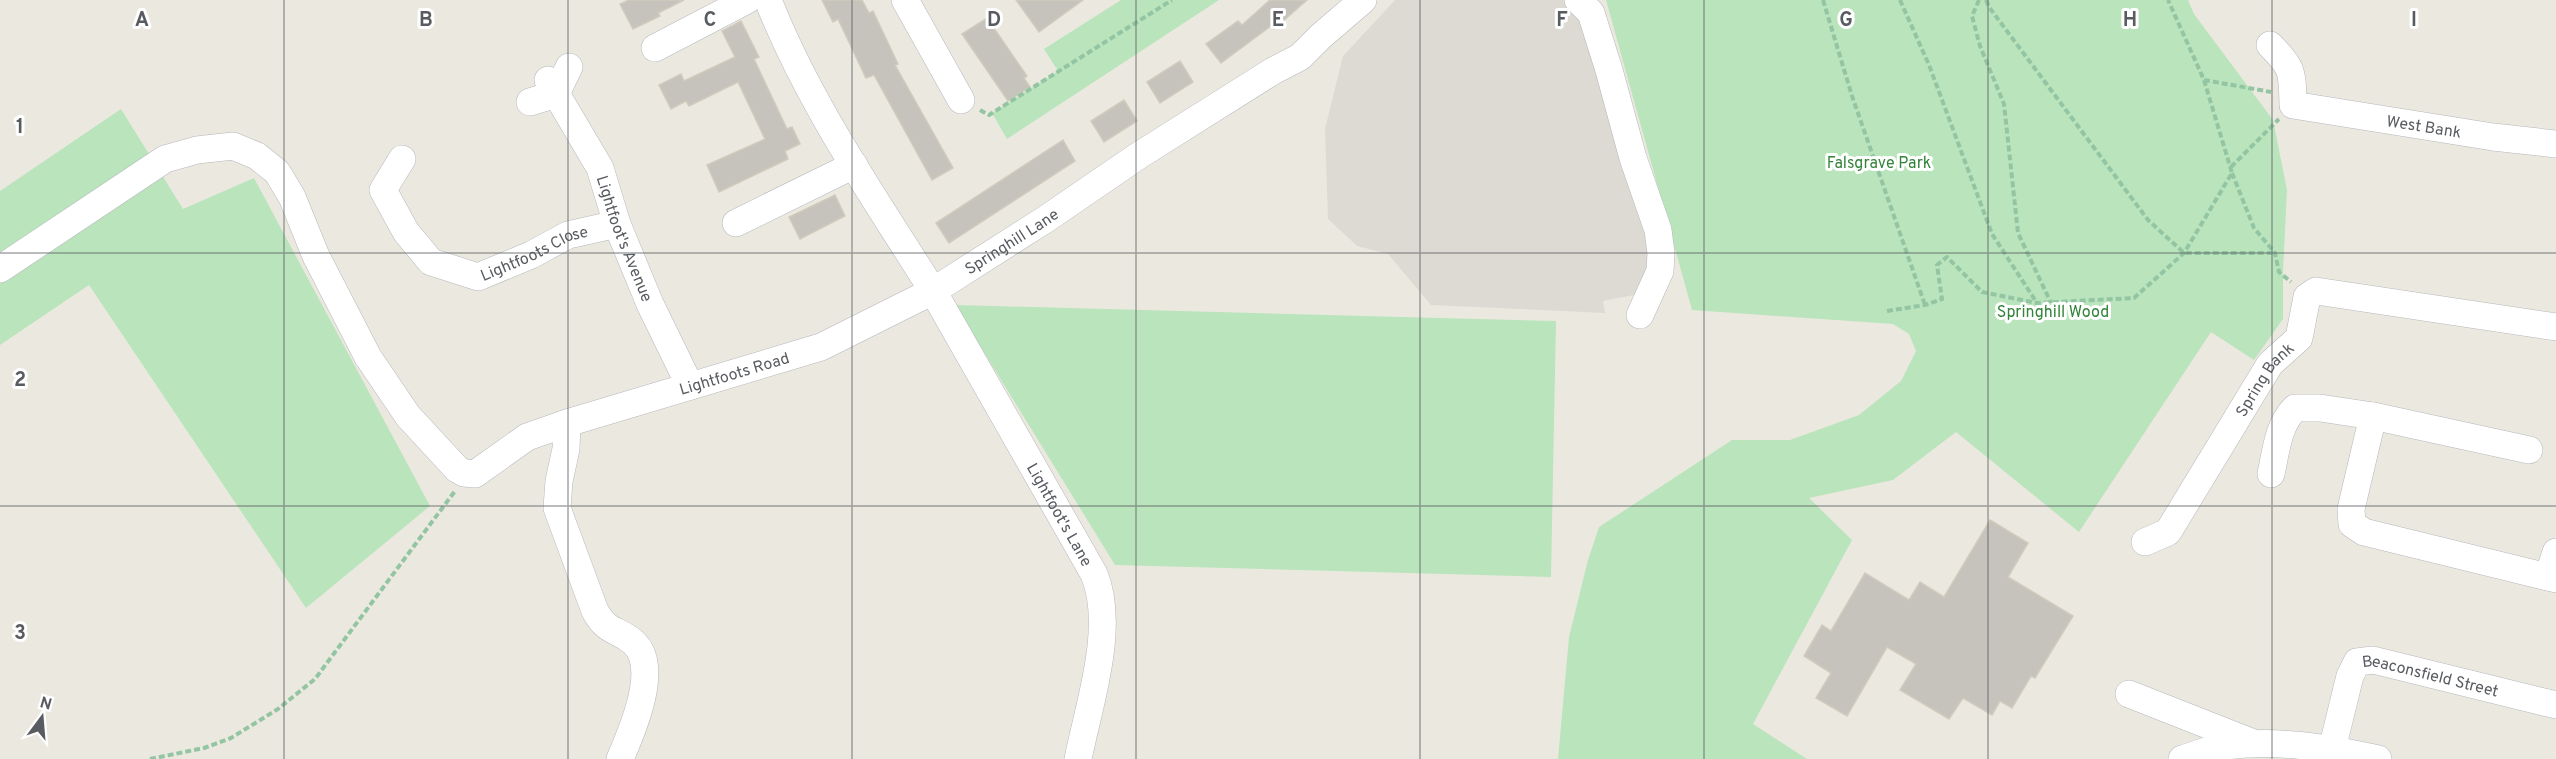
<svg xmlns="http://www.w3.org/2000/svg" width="2556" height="759" viewBox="0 0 2556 759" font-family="Overpass,sans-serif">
	<rect width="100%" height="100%" fill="#ebe9df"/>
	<path fill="#dcdad3" d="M1395,0H1565L1585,15L1654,243L1648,281L1634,295L1603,301L1605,313L1431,305L1388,254L1357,246L1328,219L1325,129L1343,56Z"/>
	<path fill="#bae4bc" d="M1121,0H1219L1007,139L992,113L1058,71L1044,49Z
		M1606,0H2188L2194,14L2273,120L2287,190L2283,272V319L2254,360L2211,332L2079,532L1956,432L1893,480L1809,498L1852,540L1753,724L1807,759H1558L1569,637L1588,560L1599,527L1732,440H1790L1859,415L1901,381L1916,351L1909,334L1893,324L1692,310Z
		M121,109L183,209L254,178L430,506L306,608L89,285L0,345V191Z
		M955,305L1556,321L1551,577L1115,565Z"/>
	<path fill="#c6c3bc" stroke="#d0cbbd" stroke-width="1.5" d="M629,0H684L658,13L660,16L633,29L620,4Z
		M822,0H862L869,13L873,11L898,64L895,65L953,168L932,180L874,75L866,78L838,19L833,22Z
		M1016,0H1083L1039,32Z
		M1270,0H1307L1274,29L1271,26L1221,63L1206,44L1238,21L1242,25Z
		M987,18L1027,76L1024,78L1030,87L1008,101L962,34Z
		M741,21L759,57L754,59L787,129L792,127L800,144L785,151L788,159L719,192L707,165L765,139L738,82L689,106L686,101L671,109L659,85L681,74L684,81L735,57L722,31Z
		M1180,61L1193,82L1160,103L1147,82Z
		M1124,100L1137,121L1104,142L1091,121Z
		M1063,140L1075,161L949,243L936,223Z
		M835,195L845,216L800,239L789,217Z
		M1990,520L2028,543L2008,577L2073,616L2035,678L2031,676L2012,708L2000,701L1992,715L1963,698L1949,719L1900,690L1916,664L1887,647L1847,716L1816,698L1831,673L1804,656L1822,625L1831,631L1865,573L1909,600L1920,582L1944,597Z"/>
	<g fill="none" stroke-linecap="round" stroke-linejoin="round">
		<g stroke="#b5b7bc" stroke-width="28">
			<g id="minor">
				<path id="s1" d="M768,0C809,104 874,197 933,291L1046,219L1138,156L1273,71L1300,57L1321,36L1363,0"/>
				<path d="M905,0L961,100"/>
				<path d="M1578,0L1591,13L1609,70L1633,158L1658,230L1661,253L1660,271L1640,315"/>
				<path id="s2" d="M2270,45C2294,69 2292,72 2293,105L2493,137L2556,144"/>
				<path d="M655,48L747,0"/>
				<path id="s3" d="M548,80L600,168L617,224L650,304L690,386"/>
				<path d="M530,102L556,94L569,67"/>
				<path id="s4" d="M402,159L383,190L406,232L431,262L478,277L531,255L568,235L617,224"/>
				<path d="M736,223L854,165"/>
				<path id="s5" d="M0,269L165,159L197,150L233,146L257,156L277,172L292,197L316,256L368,357L408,416L457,469L464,473L475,474L527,437L567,423L821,347L933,291L1094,574C1116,627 1089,704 1078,759"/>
				<path d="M2373,416L2529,450"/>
				<path d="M567,423L566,449L559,481L557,508L595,611C608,634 617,628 633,642C661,666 632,731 620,759"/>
				<path d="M2271,474C2276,451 2278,425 2295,408H2320L2373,416L2351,509L2352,524L2364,532L2556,579"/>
				<path id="s6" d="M2145,542L2168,532L2270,364L2299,338L2307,297L2316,291L2556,327"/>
				<path d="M2548,577L2556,552"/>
				<path d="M2129,694L2251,742"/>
				<path id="s7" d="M2332,749L2350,676L2357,662L2373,660L2556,705"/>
				<path d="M2182,759C2196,755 2211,748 2226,746C2277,739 2329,748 2378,759"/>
			</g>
		</g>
		<path stroke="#93c5a3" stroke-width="4" stroke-dasharray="6 3" stroke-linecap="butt" d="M1823,0L1852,96L1925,305
			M1900,0L1929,65L1992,234L2037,303
			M1979,0L1972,16L1980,46L2004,104L2018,233L2051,303
			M1986,0L1989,7L2148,220L2184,253H2275
			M2204,80L2271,92
			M980,110L989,115L1172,0
			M2231,167L2279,119
			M2232,173L2254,228L2275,253L2279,272L2291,282
			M1887,311L1925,305L1942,299L1937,265L1947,257L1982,292L2037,303L2134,298L2184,253L2232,173L2204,80L2168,0
			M150,759L204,748L231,738L278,709L315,679L455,491"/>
		<use href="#minor" stroke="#fff" stroke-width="27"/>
	</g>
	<path fill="none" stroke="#585b60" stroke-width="1.5" stroke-opacity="0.55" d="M284,0V759M568,0V759M852,0V759M1136,0V759M1420,0V759M1704,0V759M1988,0V759M2272,0V759M0,253H2556M0,506H2556"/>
	<g text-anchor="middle" stroke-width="6" stroke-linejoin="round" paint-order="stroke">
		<g font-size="16" fill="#585b60" stroke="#fff">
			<text dy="6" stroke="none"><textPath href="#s2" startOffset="200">West Bank</textPath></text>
			<text dy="6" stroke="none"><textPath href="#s3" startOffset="177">Lightfoot's Avenue</textPath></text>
			<text dy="6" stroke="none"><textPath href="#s1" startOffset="428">Springhill Lane</textPath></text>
			<text dy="6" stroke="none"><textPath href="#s4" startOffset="234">Lightfoots Close</textPath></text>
			<text dy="6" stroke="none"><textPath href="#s5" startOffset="969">Lightfoots Road</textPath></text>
			<text dy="6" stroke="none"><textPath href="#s6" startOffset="206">Spring Bank</textPath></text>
			<text dy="6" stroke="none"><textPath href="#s5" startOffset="1442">Lightfoot's Lane</textPath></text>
			<text dy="6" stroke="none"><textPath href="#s7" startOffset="166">Beaconsfield Street</textPath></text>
		</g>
		<g font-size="16" fill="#33843a" stroke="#fff">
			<text x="1879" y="168">Falsgrave Park</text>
			<text x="2053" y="317">Springhill Wood</text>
		</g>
	</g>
	<g font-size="20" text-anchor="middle" font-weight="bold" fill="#585b60" stroke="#fff" stroke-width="6" stroke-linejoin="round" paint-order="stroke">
		<text x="142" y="26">A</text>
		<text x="426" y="26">B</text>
		<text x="710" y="26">C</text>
		<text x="994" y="26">D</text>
		<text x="1278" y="26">E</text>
		<text x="1562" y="26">F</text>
		<text x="1846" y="26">G</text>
		<text x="2130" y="26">H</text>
		<text x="2414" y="26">I</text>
		<text x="20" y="133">1</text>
		<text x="20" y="386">2</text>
		<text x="20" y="639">3</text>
	</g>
	<g transform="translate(42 717) rotate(16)" stroke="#ffffff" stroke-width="4.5" paint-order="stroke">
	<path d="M0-4.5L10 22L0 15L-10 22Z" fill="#585b60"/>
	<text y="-9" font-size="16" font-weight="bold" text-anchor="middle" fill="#585b60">N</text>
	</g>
</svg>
